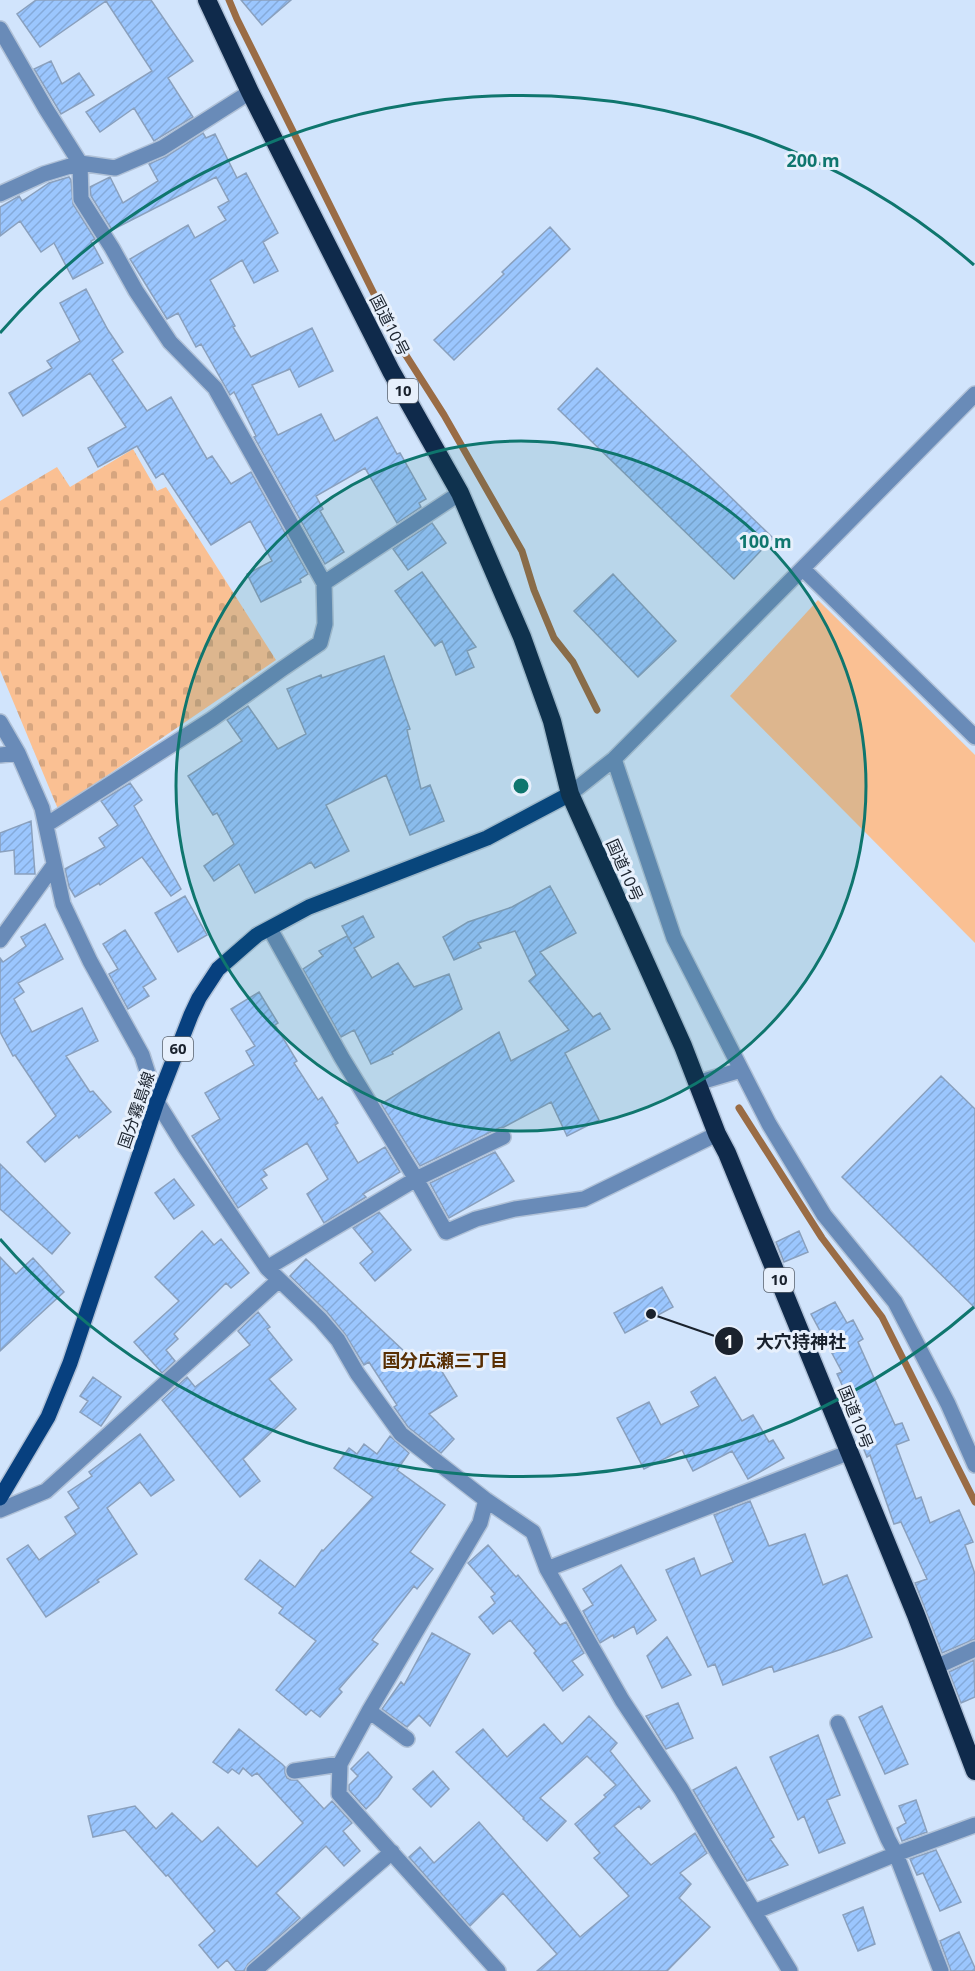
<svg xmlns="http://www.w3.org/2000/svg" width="975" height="1971" viewBox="0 0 975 1971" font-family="'Noto Sans','Noto Sans JP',sans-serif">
	<defs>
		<pattern id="cemetery-stones" width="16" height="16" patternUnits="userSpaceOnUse" patternTransform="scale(1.5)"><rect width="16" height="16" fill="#fac093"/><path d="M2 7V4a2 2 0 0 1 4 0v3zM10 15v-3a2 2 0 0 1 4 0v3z" fill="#d6a57f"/></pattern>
		<pattern id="building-hatch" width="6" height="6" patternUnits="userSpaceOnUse" patternTransform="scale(1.5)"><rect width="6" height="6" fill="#9bc6fe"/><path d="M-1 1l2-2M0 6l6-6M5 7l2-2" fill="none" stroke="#85aada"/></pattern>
	</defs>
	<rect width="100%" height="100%" fill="#d1e4fc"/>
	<path fill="#fac093" d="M818,600L975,755V943L730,696Z"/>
	<path fill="url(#cemetery-stones)" d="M133,449L157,491L166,487L276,660L58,809L0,670V501L57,467L70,487Z"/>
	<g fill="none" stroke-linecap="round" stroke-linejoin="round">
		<path stroke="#9a6c45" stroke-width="7" d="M229,0L237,19L400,346L444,415L522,551L534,590L554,638L573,662L597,710
			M739,1108L822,1238L882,1317L975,1502"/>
	</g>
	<path fill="url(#building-hatch)" stroke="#8aa0bd" stroke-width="1.5" d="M36,0H151L193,61L168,78L193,117L154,141L134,108L100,132L86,112L152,71L106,1L40,47L17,14Z
		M241,0H291L262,25Z
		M51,61L62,84L79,73L94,95L61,114L34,69Z
		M203,133L206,138L215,134L237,178L246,173L278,233L263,242L278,271L254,283L242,260L210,280L235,326L233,327L251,357L312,328L333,371L299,387L290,369L252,385L278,435L321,414L335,441L377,417L397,454L400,453L426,499L419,503L421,507L397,523L365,468L316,496L323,509L320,511L344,552L325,564L254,437L256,436L234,392L230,395L201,344L196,347L178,313L167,319L130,259L188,225L195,238L226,220L218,207L229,201L216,177L112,230L91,196L90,187L110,177L123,203L158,181L149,164L167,156Z
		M69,177L71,180L73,204L95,239L91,241L103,263L73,279L54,243L41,252L20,221L0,236V207L19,196L22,201L49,183Z
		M550,227L570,249L454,360L434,340L504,274L502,272Z
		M86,289L108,330L123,352L112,360L147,411L171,397L207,459L212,456L231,484L251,472L308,574L300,579L301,582L261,602L247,574L272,561L250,521L211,545L163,473L156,478L137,446L98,467L88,448L126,427L90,373L23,416L9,393L52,368L47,361L80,341L60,303Z
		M597,368L773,538L734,579L558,409Z
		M432,523L446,543L408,570L393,549Z
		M422,572L476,647L467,651L474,667L456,675L442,641L435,646L395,591Z
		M613,574L676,641L638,677L574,611Z
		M384,656L410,729L407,730L421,789L430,785L444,821L410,835L386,775L326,805L349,851L315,868L311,862L255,893L239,864L214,881L204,866L234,844L217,813L213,815L188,776L242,741L227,720L248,706L278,749L306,734L287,689L321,675L322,678Z
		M130,783L142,800L134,806L181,889L171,896L142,857L100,885L99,883L75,897L69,887L65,869L105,847L99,838L118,825L101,801Z
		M31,821L35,874H15L14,850L0,852V833Z
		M550,886L576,933L540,952L593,1017L600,1013L610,1029L565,1053L599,1120L567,1136L551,1102L504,1127L499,1128L420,1166L381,1104L499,1032L511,1061L569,1030L529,981L536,975L515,931L478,943L481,948L454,960L443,937L468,922L512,907Z
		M185,896L207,935L178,952L155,913Z
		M363,916L374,937L354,948L372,978L398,963L414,987L449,974L462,1009L392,1052L393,1054L371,1064L354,1030L341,1037L303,969L323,956L319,951L347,936L352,944L342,926Z
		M45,924L63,959L18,983L24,992L14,999L32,1032L82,1008L98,1041L66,1056L90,1092L93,1091L111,1112L79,1138L77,1135L45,1162L27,1142L56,1116L15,1055L13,1056L0,1032V958L3,962L26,946L21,937Z
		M125,930L156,979L143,987L149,996L128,1009L109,974L118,969L103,944Z
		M259,992L278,1023L275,1025L297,1061L294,1063L318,1100L322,1097L338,1123L335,1125L358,1163L385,1147L400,1172L363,1194L366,1197L324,1223L307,1194L328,1179L307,1143L263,1170L267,1175L261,1179L267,1188L238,1208L192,1136L220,1119L205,1093L254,1065L246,1051L255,1046L231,1009Z
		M941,1076L975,1109V1308L842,1177Z
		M495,1152L514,1181L449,1218L430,1183Z
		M0,1164L70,1233L52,1254L0,1209Z
		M174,1179L194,1205L174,1219L155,1193Z
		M379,1212L411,1250L375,1281L360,1263L373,1252L353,1228Z
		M202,1231L214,1245L221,1239L249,1273L231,1288L226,1283L174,1334L178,1339L166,1350L175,1361L162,1373L134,1342L179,1301L155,1277Z
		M799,1231L808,1252L784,1262L776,1242Z
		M0,1257L16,1274L33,1258L64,1292L0,1351Z
		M306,1259L422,1368L433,1357L457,1396L429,1414L454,1439L441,1453L408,1427L394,1407L397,1405L369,1362L364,1365L345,1334L327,1312L290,1276Z
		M662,1287L673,1307L625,1333L614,1313Z
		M835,1302L847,1323L853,1320L863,1339L858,1342L895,1425L902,1423L909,1440L896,1445L916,1499L921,1497L930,1523L959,1510L973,1542L965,1545L975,1574V1639L942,1653L915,1583L927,1579L901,1522L894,1524L870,1455L867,1457L860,1440L866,1437L837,1374L842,1372L811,1314Z
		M258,1312L270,1327L267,1329L292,1360L269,1379L296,1409L243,1459L260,1481L240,1497L162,1400L187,1377L195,1387L250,1345L238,1331Z
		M93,1377L121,1397L101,1426L80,1412L88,1401L80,1396Z
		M715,1377L742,1421L753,1415L769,1442L773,1440L784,1458L748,1479L732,1451L693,1471L682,1450L644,1469L617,1418L649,1402L661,1425L699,1406L691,1392Z
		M140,1434L174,1480L151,1496L140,1482L107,1508L137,1554L97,1580L99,1582L46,1617L7,1559L28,1545L39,1560L76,1534L65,1517L79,1508L68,1492L92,1476L89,1472Z
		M390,1436L409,1453L397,1470L445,1505L410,1552L433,1569L417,1589L414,1586L372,1640L378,1644L339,1689L342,1692L320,1717L311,1710L306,1715L276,1690L316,1641L279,1613L283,1608L245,1579L260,1560L295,1587L322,1550L323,1551L373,1497L334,1468L349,1448L357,1454L364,1444L377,1454Z
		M750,1501L769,1546L805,1534L823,1585L847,1575L872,1637L842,1649L774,1672L772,1666L723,1685L715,1664L708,1667L666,1570L694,1558L701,1576L733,1562L714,1515Z
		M488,1545L516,1577L518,1575L560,1625L566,1622L584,1653L572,1661L583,1675L563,1691L534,1653L536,1651L510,1620L493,1634L479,1617L495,1603L491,1597L495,1594L468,1563Z
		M621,1565L656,1620L637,1634L634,1626L614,1638L613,1635L600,1643L583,1611L593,1605L583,1589Z
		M432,1633L470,1654L430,1726L419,1715L407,1727L382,1709L401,1682L404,1685Z
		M667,1637L691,1675L662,1688L647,1656Z
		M974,1660L975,1697L961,1703L949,1672Z
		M678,1703L693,1738L666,1749L646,1716Z
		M882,1706L908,1764L885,1774L859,1717Z
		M589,1716L617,1743L610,1751L650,1801L641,1809L639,1806L614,1826L651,1865L695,1833L707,1853L680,1873L691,1884L679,1898L710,1927L667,1971H537L557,1954L503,1893L470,1926L409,1857L420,1847L434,1863L479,1822L580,1937L629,1896L594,1858L600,1853L575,1824L606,1797L604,1795L616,1785L587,1756L540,1798L566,1821L547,1841L523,1819L524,1818L456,1752L483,1729L507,1757L544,1724L562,1744Z
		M239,1729L282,1764L285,1767V1773L287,1778L291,1780H297L324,1809L332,1801L352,1823L343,1831L360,1851L344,1866L326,1846L276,1893L300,1918L248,1964L244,1971H236L227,1960L218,1968L199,1945L215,1931L168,1875L166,1876L125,1830L93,1837L88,1816L135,1806L156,1829L172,1813L202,1842L218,1827L257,1867L303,1823L257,1773L252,1776L243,1768L239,1774L232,1769L228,1773L213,1762Z
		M818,1735L840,1795L827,1800L845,1843L819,1853L804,1816L798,1820L770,1757Z
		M368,1752L392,1777L378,1797L366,1809L349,1790V1785L358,1776L351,1769Z
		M736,1767L774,1837L770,1839L788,1865L747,1881L693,1790Z
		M433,1771L449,1789L431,1807L413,1789Z
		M916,1800L927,1832L902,1841L897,1828L906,1823L899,1806Z
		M936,1850L961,1902L940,1911L923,1873L917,1875L910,1859Z
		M863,1907L875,1944L858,1951L843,1915Z
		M959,1932L975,1968V1971H951L940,1941Z"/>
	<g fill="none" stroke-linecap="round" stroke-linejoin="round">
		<g stroke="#b0c1d7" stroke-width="18">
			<path id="minor" d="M0,29L46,109L80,163L81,199L112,248L136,291L170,342L215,388L324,583L460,493
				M0,194L44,174L80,163L115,168L162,148L250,92
				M803,569L975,737
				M0,722L18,753L42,808L63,904L90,961L142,1055L157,1102L185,1147L267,1268L320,1319L338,1340L357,1373L401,1434L486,1500L533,1532L547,1569L622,1700L681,1789L714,1846L790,1971
				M0,755L18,753
				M614,759L674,938L769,1124L824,1215L895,1302L948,1404L975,1465
				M570,794L614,759L975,394
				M46,825L212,719L282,669L320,643L325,624L324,583
				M270,929L342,1058L416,1179L446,1232L476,1219L515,1209L584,1199L717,1134
				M0,940L54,865
				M697,1083L741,1070
				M267,1268L416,1179L503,1137
				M486,1500L480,1523L369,1711L340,1764L339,1794L498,1971
				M0,1510L46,1491L279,1280
				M547,1569L850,1452
				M936,1667L975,1649
				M369,1711L407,1739
				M838,1723L888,1839L896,1854L941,1971
				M294,1771L340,1764
				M754,1912L896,1854L975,1825
				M254,1971L392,1852"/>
		</g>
		<g stroke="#b0c1d7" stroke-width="18">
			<path id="major" d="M0,1498L48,1417L70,1363L157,1102L191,1015L199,998L218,969L257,935L309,907L487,838L570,794"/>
		</g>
		<g stroke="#b0c1d7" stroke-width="21">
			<path id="highway" d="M207,0L250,92L391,371L460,493L522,637L552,721L570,794L683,1046L717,1134L727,1153L916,1615L975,1771"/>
		</g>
		<use href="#minor" stroke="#698bb8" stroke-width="15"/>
		<use href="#major" stroke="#07407f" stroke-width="15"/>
		<use href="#highway" stroke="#0f2a4b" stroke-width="18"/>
	</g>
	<circle cx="521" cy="786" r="345" fill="#0f766e" fill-opacity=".12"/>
	<g fill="none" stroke="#0f766e" stroke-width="3">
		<circle cx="521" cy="786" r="345"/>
		<path d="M974 1307A690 690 0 0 1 0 1239M0 333A690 690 0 0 1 974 265"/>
	</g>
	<g text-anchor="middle" stroke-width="6" stroke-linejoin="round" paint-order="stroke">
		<g fill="#e7f0fc" stroke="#58606b" stroke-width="1.5">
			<rect x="388" y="379" width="30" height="24" rx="4.5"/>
			<rect x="163" y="1037" width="30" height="24" rx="4.5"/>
			<rect x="764" y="1268" width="30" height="24" rx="4.5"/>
		</g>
		<g font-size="15" font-weight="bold" fill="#1a222d">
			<text x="403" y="396">10</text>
			<text x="178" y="1054">60</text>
			<text x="779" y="1285">10</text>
		</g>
		<g font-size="16" fill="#1a222d" stroke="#e7f0fc">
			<text transform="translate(390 325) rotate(63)" y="6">国道10号</text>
			<text transform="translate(625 870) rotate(66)" y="6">国道10号</text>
			<text transform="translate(136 1110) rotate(-71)" y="6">国分霧島線</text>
			<text transform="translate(856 1417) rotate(68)" y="6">国道10号</text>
		</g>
		<g font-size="18" font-weight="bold" fill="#582e02" stroke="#e7f0fc">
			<text x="445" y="1367">国分広瀬三丁目</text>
		</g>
	</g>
	<circle cx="521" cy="786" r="9" fill="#0f766e" stroke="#e7f0fc" stroke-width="3"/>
	<g font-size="18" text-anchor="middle" font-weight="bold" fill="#0f766e" stroke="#e7f0fc" stroke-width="6" stroke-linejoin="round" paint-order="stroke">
		<text x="813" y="167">200 m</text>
		<text x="765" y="548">100 m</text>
	</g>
	<path fill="none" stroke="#1a222d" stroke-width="2" d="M651 1314L729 1341"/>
	<g fill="#1a222d" stroke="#e7f0fc" stroke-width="2">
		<circle cx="651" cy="1314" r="6"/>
		<circle cx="729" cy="1341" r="15"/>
	</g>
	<g font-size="18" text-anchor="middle" font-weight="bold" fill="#fff">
		<text x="729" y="1348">1</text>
	</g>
	<g font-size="18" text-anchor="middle" font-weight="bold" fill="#1a222d" stroke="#e7f0fc" stroke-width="6" stroke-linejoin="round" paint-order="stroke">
		<text x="801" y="1348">大穴持神社</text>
	</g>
</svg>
